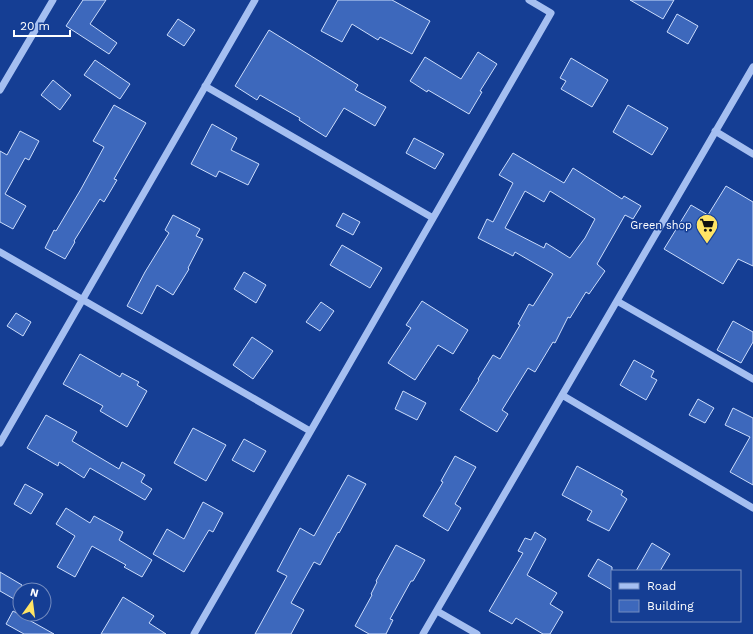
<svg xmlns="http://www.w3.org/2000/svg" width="753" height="634" viewBox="0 0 753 634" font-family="'Work Sans',sans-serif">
	<rect width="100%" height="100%" fill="#153e94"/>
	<path fill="#3d68bc" stroke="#ccddfc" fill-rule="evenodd" d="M83,0H106L90,24L117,43L109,54L66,26Z
		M338,0H392L430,21L412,54L380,37L378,40L352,24L342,42L321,31Z
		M630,0H674L663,19Z
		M677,14L698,26L688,44L667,32Z
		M178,19L195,30L184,46L167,35Z
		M269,30L358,85L355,90L386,107L375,126L344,108L326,137L299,120L300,118L260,95L257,100L235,86Z
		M478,52L497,64L480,91L482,92L469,114L428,90L427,92L410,81L425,57L461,79Z
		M571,58L608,80L592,107L561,89L566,81L560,78Z
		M95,60L130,84L120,99L84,75Z
		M53,80L71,95L60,110L41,95Z
		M114,105L146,123L114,179L117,180L104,202L100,199L74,241L75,242L65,259L45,248L54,230L56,231L81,189L104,147L93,141Z
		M628,105L668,128L652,155L613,132Z
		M212,124L237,138L231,150L259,164L248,185L219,171L216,177L191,164Z
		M20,131L39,141L29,160L25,158L5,194L26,206L13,229L0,222V151L7,155Z
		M414,138L444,154L435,169L406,153Z
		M513,153L564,183L573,168L622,199L624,196L641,206L633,219L625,215L597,264L605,271L589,294L586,292L570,318L568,317L555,343L553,342L535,372L528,368L502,410L508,414L497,432L460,410L479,380L478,379L493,355L500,359L520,325L518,324L529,304L533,306L553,274L515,252L513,256L478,238L487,219L493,222L513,183L499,175ZM525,191L544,202L550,191L595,219L585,238L570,258L546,243L544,248L505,228Z
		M726,186L753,202V266L738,259L723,284L664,249L691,205L708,215Z
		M343,213L360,222L353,235L336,226Z
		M173,215L200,229L196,236L203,239L188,268L189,269L173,295L157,285L142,314L127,306L145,272L169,233L165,230Z
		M342,245L382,268L370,288L330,265Z
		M244,272L266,285L256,303L234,289Z
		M422,301L468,330L453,354L438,345L415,380L388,363L411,328L406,325Z
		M321,302L334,311L320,331L306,322Z
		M16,313L31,322L23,336L7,326Z
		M733,321L753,332V342L741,363L717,350Z
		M252,337L273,351L253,379L233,365Z
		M80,354L120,377L122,373L139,382L137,385L147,391L127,427L100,411L103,406L63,384Z
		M634,360L654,371L651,377L657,380L646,400L620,385Z
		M403,391L426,403L417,420L395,409Z
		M698,399L714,408L705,423L689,415Z
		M733,408L753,418V485L730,472L750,437L725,425Z
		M46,415L77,432L72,441L119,469L122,462L145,475L141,482L152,489L145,500L90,468L84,478L59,462L58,466L27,448Z
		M193,428L226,445L206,481L174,463Z
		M244,439L266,451L254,472L232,460Z
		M455,456L476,467L455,504L461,508L448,531L423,516L443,482L441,481Z
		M577,466L623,491L621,495L627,499L609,531L587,520L592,511L562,495Z
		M348,475L366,484L350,513L339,533L338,532L320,565L314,562L291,603L304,610L291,634H255L287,576L277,571L300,528L314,536Z
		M25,484L43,494L31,514L14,504Z
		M203,502L223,513L213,532L209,530L184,572L153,554L167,529L184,539Z
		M66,508L90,523L94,516L123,532L119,540L152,560L142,577L124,567L126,565L92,546L75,577L57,567L75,536L56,524Z
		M535,532L546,539L527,575L557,593L550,604L563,612L550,634H543L516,618L512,624L489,611L523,553L518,551L525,538L531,540Z
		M652,543L670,554L660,571H636Z
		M396,545L425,560L413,581H411L390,619L393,620L386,634H369L355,626L372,595L371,594L377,582L376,581Z
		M598,559L612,567V590L588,576Z
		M0,572L22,585L14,599L0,591Z
		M123,597L154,616L149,623L166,634H101Z
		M13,611L54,634H24L6,624Z"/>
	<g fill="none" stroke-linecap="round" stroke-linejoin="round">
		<path stroke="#a5bff1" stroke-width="7" d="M205,86L433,218
			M0,90L53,0
			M715,131L753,154
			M0,252L310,431
			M617,301L753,379
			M562,395L753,508
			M0,443L255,0
			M437,611L477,634
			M194,634L551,13L529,0
			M423,634L753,67"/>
	</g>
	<defs>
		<g id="supermarket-pin" transform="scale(1.15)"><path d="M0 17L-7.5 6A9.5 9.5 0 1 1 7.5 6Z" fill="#ffe465" stroke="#153e94"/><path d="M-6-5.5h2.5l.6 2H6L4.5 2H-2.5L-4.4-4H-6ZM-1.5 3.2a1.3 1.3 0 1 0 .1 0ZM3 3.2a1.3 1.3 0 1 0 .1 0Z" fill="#111"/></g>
	</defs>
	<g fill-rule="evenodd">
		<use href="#supermarket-pin" x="707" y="225"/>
	</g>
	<g text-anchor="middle" stroke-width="3" stroke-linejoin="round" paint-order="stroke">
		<g font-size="11" fill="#fff" stroke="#153e94" text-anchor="end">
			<text x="692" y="229">Green shop</text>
		</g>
	</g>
	<rect x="611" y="570" width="130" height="52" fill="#153e94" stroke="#738bbf"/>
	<rect x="619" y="583" width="20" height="6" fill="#a5bff1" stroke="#738bbf"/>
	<text x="647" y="590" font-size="12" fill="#ffffff">Road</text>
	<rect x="619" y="600" width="20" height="12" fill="#3d68bc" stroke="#738bbf"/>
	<text x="647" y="610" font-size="12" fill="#ffffff">Building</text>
	<g transform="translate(32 602) rotate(14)"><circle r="19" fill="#153e94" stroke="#738bbf"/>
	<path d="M0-3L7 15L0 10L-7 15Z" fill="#ffe465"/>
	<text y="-6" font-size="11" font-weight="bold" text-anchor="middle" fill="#ffffff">N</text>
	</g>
	<path d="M14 30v6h56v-6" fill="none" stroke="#ffffff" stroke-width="2"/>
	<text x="20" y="30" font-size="12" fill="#ffffff" stroke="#153e94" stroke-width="3" paint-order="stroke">20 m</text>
</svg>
